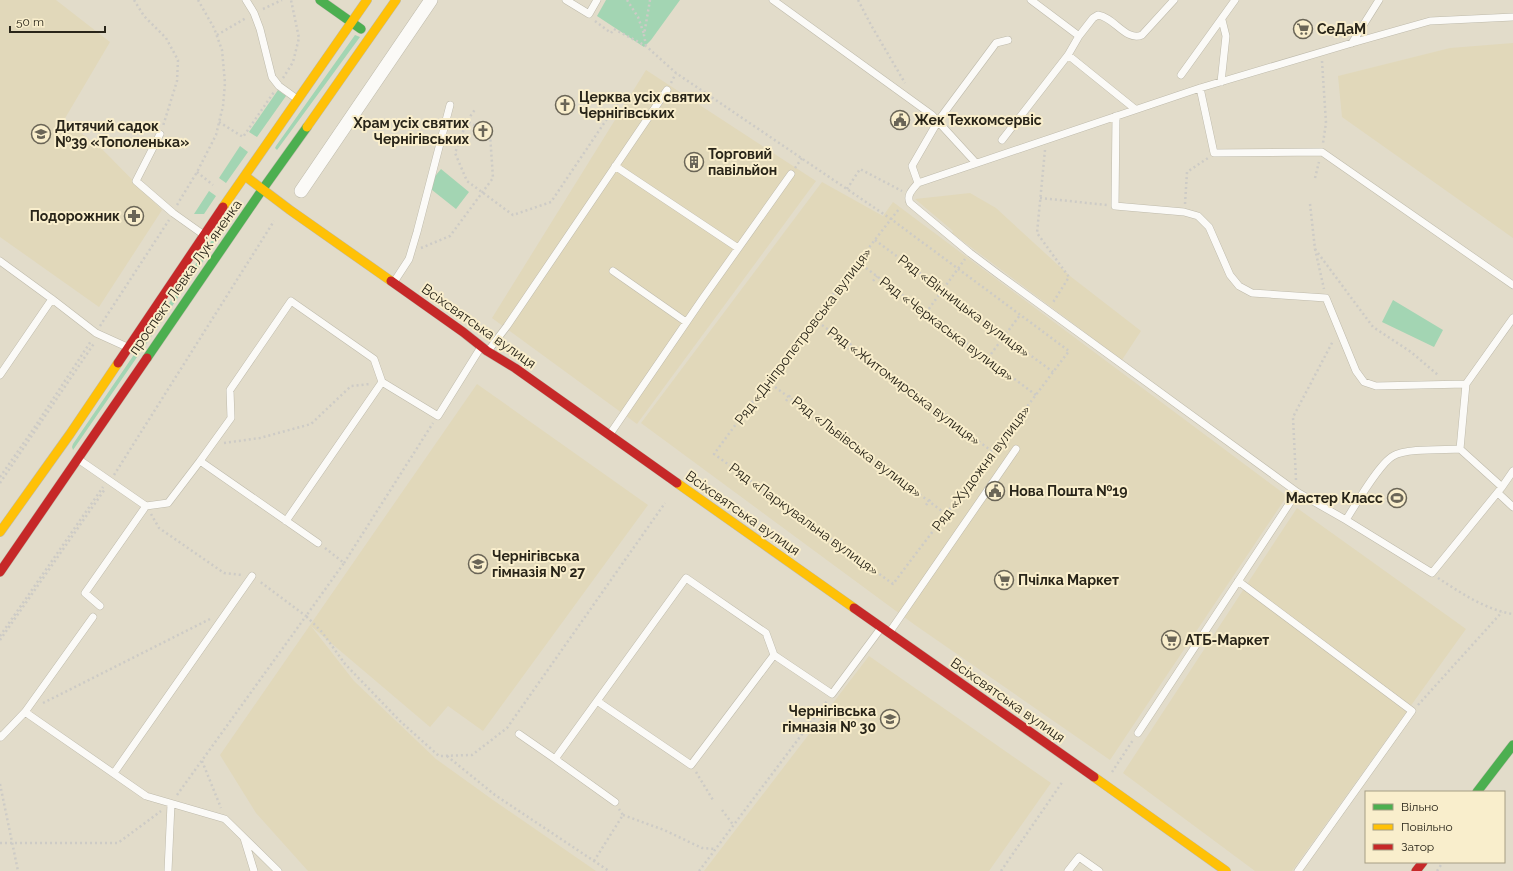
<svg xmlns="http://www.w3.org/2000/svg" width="1513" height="871" viewBox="0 0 1513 871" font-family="Raleway,sans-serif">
	<rect width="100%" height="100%" fill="#e2dcca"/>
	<path fill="#e1d8ba" d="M0,0H56L110,42L64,120L101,148L162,210L99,307L0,237Z
		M1513,43V238L1342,117L1338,76L1450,48Z
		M646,70L816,181L637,424L492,318Z
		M822,182L883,216L893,202L1287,496L1110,760L915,625L641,423Z
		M970,193L996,208L1070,276L1141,331L1122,360L952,233L953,231L915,199Z
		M477,384L648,505L483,731L448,706L430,727L311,626L354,681L436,759L493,800L596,871H308L256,813L220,755Z
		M1297,508L1466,629L1292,871H1255L1123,773Z
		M869,656L1051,783L989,871H704Z"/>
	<path fill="#a3d5b3" d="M606,0H680L651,40L644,47L597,16Z
		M355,35L360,37L277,150L275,148L276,146Z
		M278,90L286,96L257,137L249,132Z
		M240,146L248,152L226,183L219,178Z
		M441,169L469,192L456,209L427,186Z
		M209,191L216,196L204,214H194Z
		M235,210L237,212L73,450L72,447L73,444L232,211Z
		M1393,300L1443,330L1434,347L1382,322Z"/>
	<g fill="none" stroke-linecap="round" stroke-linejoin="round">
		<g stroke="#bebaab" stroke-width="8">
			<path id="lane" d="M246,0L254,13L260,29L272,77L279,86L297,99
				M566,0L589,14L597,0
				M773,0L932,115L976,163
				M1079,36L1093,18L1098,15C1114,17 1126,42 1142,35L1174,0
				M1352,43L1379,0
				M1068,55L1135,109
				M1181,75L1235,0
				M1221,82L1226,36L1222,20
				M1200,88L1214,153L1322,152L1513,285
				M1116,116L1115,206L1184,212L1198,216L1209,227L1230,275L1239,286L1252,293L1326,298L1356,371L1364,382L1376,386L1466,384L1460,449L1502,487L1513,471
				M160,134L136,181L173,213L204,235
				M1002,140L1068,55L1079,36L1031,0
				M615,166L738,248
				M918,183L912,166L938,121L996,43L1008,40
				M0,261L52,299L96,333L127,347
				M613,271L686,322
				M394,282L409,259L417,232L450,105
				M488,351L507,326L667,90
				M0,375L52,299
				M1466,384L1513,318
				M610,434L703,298L791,174
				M78,459L146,506L85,593L100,606
				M200,461L231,418L230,390L291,301L374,359L382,382L438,416L481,347
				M1297,492L1346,520L1432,573L1502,487
				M1498,493L1513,507
				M146,506L168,503L200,461L318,543
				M1346,520C1356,504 1379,464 1393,456C1406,448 1444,450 1460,449
				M286,521L382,382
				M1238,581L1412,711L1298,871
				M889,633L1016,449
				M597,701L691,765L774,655
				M25,712L146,796L225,819L278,871
				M1138,733L1297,492L998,274L970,253L910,203C906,195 913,189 918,183L1200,88L1352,43L1430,21L1513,17
				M519,734L555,759L686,578L766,633L774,655L832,694L881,628
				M0,736L1,737L25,712L93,617
				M555,759L615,802
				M114,773L252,576
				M244,838L254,871
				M168,871L171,804
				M1068,871L1079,857L1099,871"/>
		</g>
		<g stroke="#bebaab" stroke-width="14">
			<path id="street" d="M301,191L431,0"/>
		</g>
		<g stroke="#bebaab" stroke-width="10">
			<path id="fast" d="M320,0L361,29
				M147,358L262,190L307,127
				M1477,792L1513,745"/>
		</g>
		<g stroke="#bebaab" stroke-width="10">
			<path id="slow" d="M307,127L396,0
				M245,176L290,210L391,281
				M223,207L367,0
				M677,483L854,608
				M0,532L70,434L118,363
				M1094,777L1226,871"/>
		</g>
		<g stroke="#bebaab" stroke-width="10">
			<path id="jam" d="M391,281L463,332L487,351L515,368L677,483
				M118,363L223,207
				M0,572L147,358
				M854,608L1094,777
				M1416,871L1423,862"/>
		</g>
		<path stroke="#cdcbc6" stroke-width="2.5" stroke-dasharray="2 3" stroke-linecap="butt" d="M134,0L144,16L166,38L178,60L177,81L163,126
			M627,0L638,17L644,34
			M858,0L871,25L905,83
			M263,9L282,0
			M595,21L611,33L614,29L646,46L676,73L891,219L1069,351L893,584L714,454C775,371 836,289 899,209
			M217,35L246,18
			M646,46L644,35L650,0
			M1322,61L1326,123L1323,143
			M283,78L293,62L299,38L291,0
			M671,83L676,73
			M467,121L455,153L467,181L513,215L551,202L623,95
			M219,122L243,137L274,92
			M1045,150L1037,233L1069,277L1052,304
			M795,168L802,158
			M197,172L213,185
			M1315,178L1319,162
			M847,189L860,169L902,191
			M1040,198L1107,205
			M1185,204L1187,172L1208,158
			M1310,204L1315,249L1324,289
			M177,205L197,172L216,135L223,106L225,83L222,50L214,28L198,0
			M875,240L1053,372
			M421,248L450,236L493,178L490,134L467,121L476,108
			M1315,249L1373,327L1411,352L1438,375
			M858,262L1036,395
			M873,281L877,276
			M889,292L892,287
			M904,303L908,299
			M923,317L965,259
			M814,319L993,452
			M100,326L169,220
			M937,327L940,323
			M951,337L954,333
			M832,338L837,331
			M847,349L852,342
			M966,349L969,345
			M863,361L868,354
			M985,362L1020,315
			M997,371L1000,368
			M881,374L886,367
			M767,381L946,514
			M895,385L900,378
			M909,395L914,388
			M786,401L791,394
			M925,407L930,399
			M802,412L807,405
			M942,419L947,412
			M817,424L822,417
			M956,430L961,422
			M835,437L840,430
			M972,442L977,434
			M224,443L260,438L311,424L351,386L370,384
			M850,448L855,441
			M863,458L868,451
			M879,470L884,462
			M114,475L274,221
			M0,477L34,428L91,341
			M1296,480L1293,417L1333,341
			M896,482L901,475
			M0,483L95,342
			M910,493L915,485
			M926,505L932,497
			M151,514L159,528L224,573L242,575
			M325,548L344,563L306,616L322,632L345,664L400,721L439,756L472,755L507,728L665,503
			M344,563L433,423
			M1438,578C1461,593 1486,610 1513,614
			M0,636L103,487
			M0,640L105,489
			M43,703L210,619
			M1418,705L1502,612
			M447,756L495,795L609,871
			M202,761L221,808
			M696,772L713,800
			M1112,772L1133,740
			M0,784L18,871
			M177,795L306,616L259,581
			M722,810L734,826
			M623,815L664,830L702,848L716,849
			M0,843H118L161,811
			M594,861L623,815L619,809
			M699,871L827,701
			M1001,871L1063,781
			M1437,871L1443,862"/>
		<use href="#lane" stroke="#fbfaf7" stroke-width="7"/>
		<use href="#street" stroke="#fbfaf7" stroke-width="13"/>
		<use href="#fast" stroke="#4caf50" stroke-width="9"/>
		<use href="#slow" stroke="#ffc107" stroke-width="9"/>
		<use href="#jam" stroke="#c62828" stroke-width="9"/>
	</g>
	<defs>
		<g id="supermarket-ring" transform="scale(1)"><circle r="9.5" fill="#f9eecc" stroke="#6a6557" stroke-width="1.5"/><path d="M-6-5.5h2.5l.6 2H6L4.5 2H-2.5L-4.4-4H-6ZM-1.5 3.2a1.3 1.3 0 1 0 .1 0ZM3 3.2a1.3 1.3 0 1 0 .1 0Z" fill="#6a6557"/></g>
		<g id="church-ring" transform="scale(1)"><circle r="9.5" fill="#f9eecc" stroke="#6a6557" stroke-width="1.5"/><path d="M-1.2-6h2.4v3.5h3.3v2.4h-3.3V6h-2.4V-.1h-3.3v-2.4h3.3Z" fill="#6a6557"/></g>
		<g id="civic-ring" transform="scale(1)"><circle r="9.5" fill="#f9eecc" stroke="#6a6557" stroke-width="1.5"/><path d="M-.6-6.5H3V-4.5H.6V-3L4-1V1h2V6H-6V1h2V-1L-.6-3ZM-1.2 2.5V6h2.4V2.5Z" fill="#6a6557"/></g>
		<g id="school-ring" transform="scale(1)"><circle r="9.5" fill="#f9eecc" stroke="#6a6557" stroke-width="1.5"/><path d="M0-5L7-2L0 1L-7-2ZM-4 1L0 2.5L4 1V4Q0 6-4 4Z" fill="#6a6557"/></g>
		<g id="building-ring" transform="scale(1)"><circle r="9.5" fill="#f9eecc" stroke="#6a6557" stroke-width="1.5"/><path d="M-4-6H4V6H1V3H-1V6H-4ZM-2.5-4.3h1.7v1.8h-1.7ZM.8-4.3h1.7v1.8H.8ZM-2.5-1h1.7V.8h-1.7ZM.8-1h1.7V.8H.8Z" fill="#6a6557"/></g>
		<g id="pharmacy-ring" transform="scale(1)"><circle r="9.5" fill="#f9eecc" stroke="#6a6557" stroke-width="1.5"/><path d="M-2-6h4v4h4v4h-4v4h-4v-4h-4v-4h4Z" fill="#6a6557"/></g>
		<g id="stadium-ring" transform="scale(1)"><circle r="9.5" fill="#f9eecc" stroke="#6a6557" stroke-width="1.5"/><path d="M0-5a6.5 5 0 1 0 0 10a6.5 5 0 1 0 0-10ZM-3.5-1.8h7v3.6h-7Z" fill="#6a6557"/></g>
	</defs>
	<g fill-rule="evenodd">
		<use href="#supermarket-ring" x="1303" y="29"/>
		<use href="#church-ring" x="565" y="105"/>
		<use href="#civic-ring" x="900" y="120"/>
		<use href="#church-ring" x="483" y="131"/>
		<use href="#school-ring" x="41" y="134"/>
		<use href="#building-ring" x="694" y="162"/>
		<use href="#pharmacy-ring" x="134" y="216"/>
		<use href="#civic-ring" x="995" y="491"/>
		<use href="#stadium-ring" x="1397" y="498"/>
		<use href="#school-ring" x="478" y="564"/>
		<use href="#supermarket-ring" x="1004" y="580"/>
		<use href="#supermarket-ring" x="1171" y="640"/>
		<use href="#school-ring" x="890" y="719"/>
	</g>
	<g text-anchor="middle" stroke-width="4" stroke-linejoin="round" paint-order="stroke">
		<g font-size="14" font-weight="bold" fill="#292519" stroke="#f9eecc" text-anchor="start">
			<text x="1317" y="34">СеДаМ</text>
			<text x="579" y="102">Церква усіх святих<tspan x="579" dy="16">Чернігівських</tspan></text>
			<text x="914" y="125">Жек Техкомсервіс</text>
			<text x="469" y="128" text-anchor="end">Храм усіх святих<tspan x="469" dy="16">Чернігівських</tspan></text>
			<text x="55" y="131">Дитячий садок<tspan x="55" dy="16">№39 «Тополенька»</tspan></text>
			<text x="708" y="159">Торговий<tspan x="708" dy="16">павільйон</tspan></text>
			<text x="120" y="221" text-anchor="end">Подорожник</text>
			<text x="1009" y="496">Нова Пошта №19</text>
			<text x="1383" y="503" text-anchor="end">Мастер Класс</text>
			<text x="492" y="561">Чернігівська<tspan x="492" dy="16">гімназія № 27</tspan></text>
			<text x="1018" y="585">Пчілка Маркет</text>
			<text x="1185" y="645">АТБ-Маркет</text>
			<text x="876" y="716" text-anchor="end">Чернігівська<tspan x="876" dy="16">гімназія № 30</tspan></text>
		</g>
		<g font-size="14" fill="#292519" stroke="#f9eecc">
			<text transform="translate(185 277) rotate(-55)" y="5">проспект Левка Лукʼяненка</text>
			<text transform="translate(964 306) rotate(37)" y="5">Ряд «Вінницька вулиця»</text>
			<text transform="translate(479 326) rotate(35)" y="5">Всіхсвятська вулиця</text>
			<text transform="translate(947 329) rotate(37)" y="5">Ряд «Черкаська вулиця»</text>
			<text transform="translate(803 336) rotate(-53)" y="5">Ряд «Дніпропетровська вулиця»</text>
			<text transform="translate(904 386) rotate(37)" y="5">Ряд «Житомирська вулиця»</text>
			<text transform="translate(857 447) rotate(37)" y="5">Ряд «Львівська вулиця»</text>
			<text transform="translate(981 468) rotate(-53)" y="5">Ряд «Художня вулиця»</text>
			<text transform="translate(743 513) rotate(35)" y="5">Всіхсвятська вулиця</text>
			<text transform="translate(804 519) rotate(36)" y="5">Ряд «Паркувальна вулиця»</text>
			<text transform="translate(1008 700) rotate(35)" y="5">Всіхсвятська вулиця</text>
		</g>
	</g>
	<rect x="1365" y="791" width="140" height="72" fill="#f9eecc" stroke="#a69e84"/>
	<rect x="1373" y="804" width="20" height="6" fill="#4caf50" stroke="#a69e84"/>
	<text x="1401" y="811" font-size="12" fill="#292519">Вільно</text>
	<rect x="1373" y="824" width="20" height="6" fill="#ffc107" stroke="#a69e84"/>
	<text x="1401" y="831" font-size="12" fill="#292519">Повільно</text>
	<rect x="1373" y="844" width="20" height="6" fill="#c62828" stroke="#a69e84"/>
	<text x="1401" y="851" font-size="12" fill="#292519">Затор</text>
	<path d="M10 26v6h95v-6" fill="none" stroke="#292519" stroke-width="2"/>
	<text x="16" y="26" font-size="12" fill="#292519" stroke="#f9eecc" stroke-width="3" paint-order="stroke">50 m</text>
</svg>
